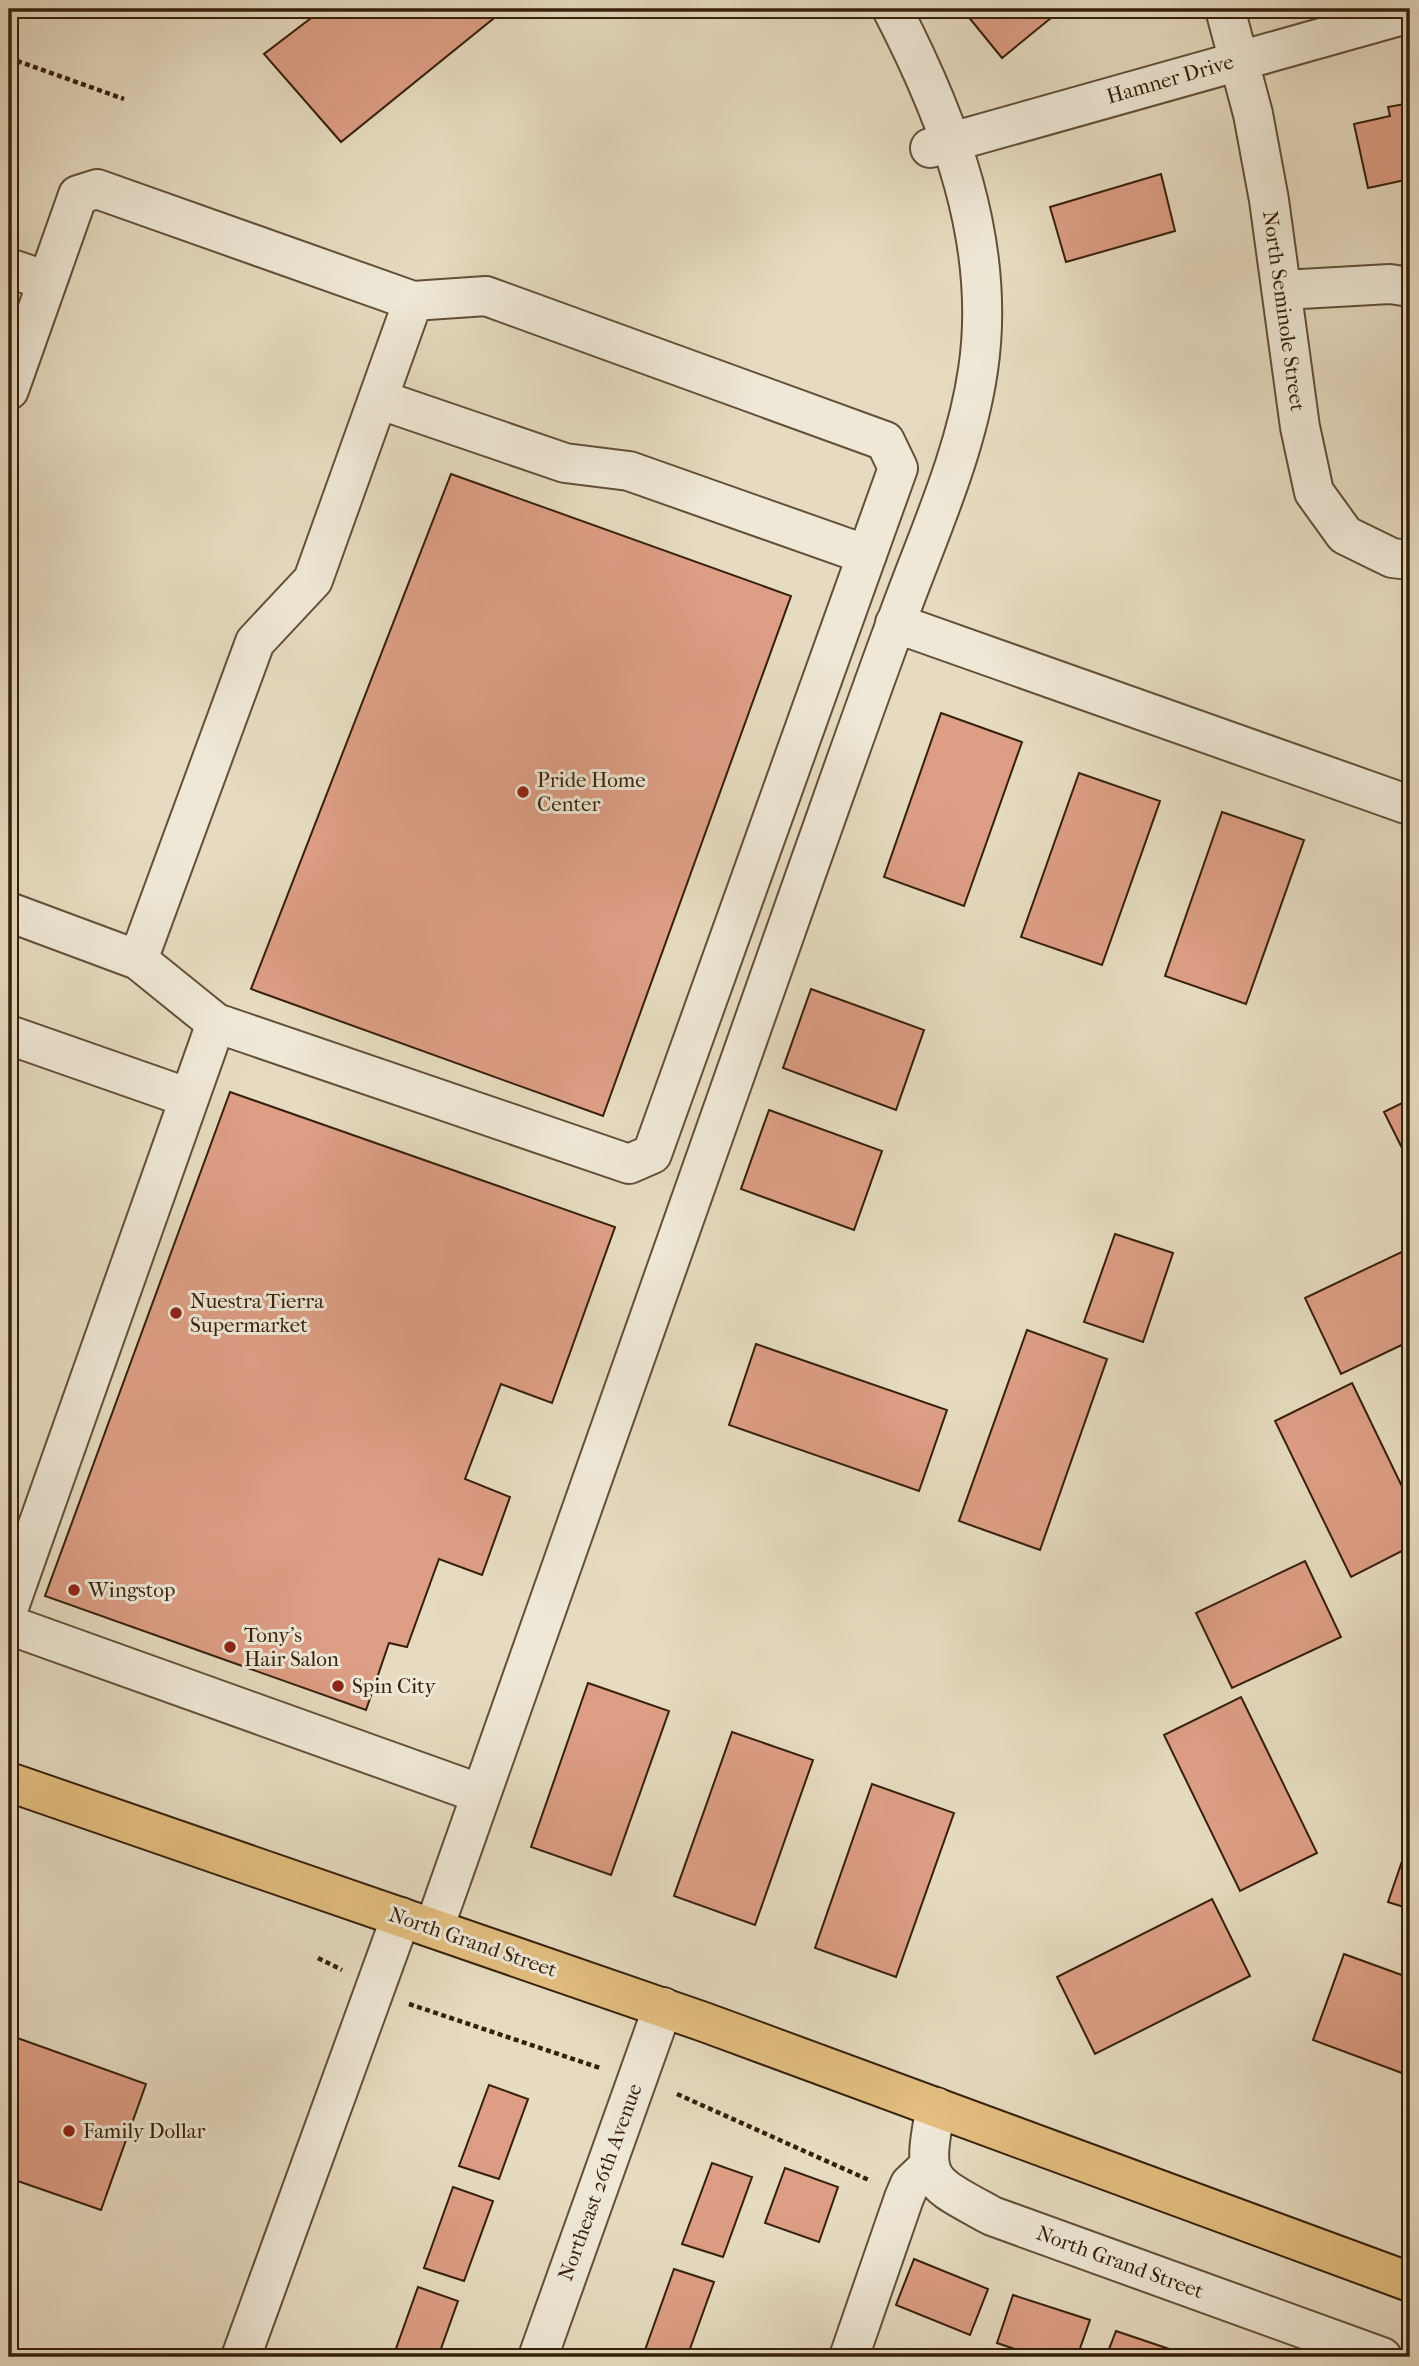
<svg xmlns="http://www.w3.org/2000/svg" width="1419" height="2366" viewBox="0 0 1419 2366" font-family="'IM FELL French Canon',serif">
	<rect width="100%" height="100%" fill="#e6dbc0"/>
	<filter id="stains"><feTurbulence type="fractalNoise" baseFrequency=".00286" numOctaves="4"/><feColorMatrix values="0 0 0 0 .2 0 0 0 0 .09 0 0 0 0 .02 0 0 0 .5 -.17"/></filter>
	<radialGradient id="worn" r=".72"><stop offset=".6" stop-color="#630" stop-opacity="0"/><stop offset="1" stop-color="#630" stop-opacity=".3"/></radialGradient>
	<path fill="#dd9e85" stroke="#36200b" stroke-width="2" d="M323,9H495L499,14L341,142L264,54Z
		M974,9H1062L1002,58L967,15Z
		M1410,103V179L1368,188L1354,124L1390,116L1388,107Z
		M1161,174L1175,231L1066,262L1050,207Z
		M451,474L791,596L603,1116L251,989Z
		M941,713L1022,742L964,906L884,877Z
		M1079,773L1160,801L1102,965L1021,937Z
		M1222,812L1304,840L1246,1004L1165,976Z
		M811,989L924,1030L896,1110L783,1068Z
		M230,1092L615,1227L552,1403L501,1384L465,1479L510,1497L482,1575L439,1559L407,1647L389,1643L366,1710L45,1596Z
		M1410,1099V1164L1384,1112Z
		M769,1110L882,1151L854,1230L741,1189Z
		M1115,1234L1173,1253L1143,1342L1084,1322Z
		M1410,1248V1341L1341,1374L1305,1298Z
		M1027,1330L1107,1359L1040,1550L959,1521Z
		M756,1344L947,1410L919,1491L729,1425Z
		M1352,1383L1410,1503V1547L1351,1577L1275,1421Z
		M1305,1561L1341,1637L1232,1688L1196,1613Z
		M588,1683L669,1711L611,1875L531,1847Z
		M1241,1697L1317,1853L1240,1891L1164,1735Z
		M732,1732L813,1760L755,1925L674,1896Z
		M872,1784L954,1813L896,1977L815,1948Z
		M1410,1838V1909L1388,1902Z
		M1212,1899L1250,1976L1095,2054L1057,1977Z
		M1344,1954L1410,1978V2076L1313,2040Z
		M9,2035L146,2084L101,2210L9,2178Z
		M489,2085L528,2099L499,2179L459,2166Z
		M712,2163L752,2177L723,2257L682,2244Z
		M785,2168L838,2187L819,2242L765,2223Z
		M453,2187L493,2201L464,2281L424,2268Z
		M914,2259L988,2289L970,2335L896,2305Z
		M674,2269L714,2282L687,2357H667L645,2350Z
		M418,2287L458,2301L438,2357H393Z
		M1013,2295L1090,2320L1077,2357H1038L997,2343Z
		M1116,2331L1193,2357H1106Z"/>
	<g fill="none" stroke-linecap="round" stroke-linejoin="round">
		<g stroke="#624f38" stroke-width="42">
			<path id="minor" d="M1225,9L1253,114L1269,200L1300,427L1314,492L1345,535L1392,558L1410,560
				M930,148L1410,13
				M9,268L47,281
				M1283,290L1390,284L1410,287
				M9,390L78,195L97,189L413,301L486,296L885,441L898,468L652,1154L629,1164L216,1023L138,960L9,912
				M378,399L565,463L629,471L867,555
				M895,623L1406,804
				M138,960L255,642L313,580L413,301
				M9,1035L189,1098
				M9,1607L216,1023
				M9,1625L481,1794
				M434,1928C556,1575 681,1223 807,871C838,784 868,698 900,612C929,533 966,453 978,370C997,243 949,119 892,9
				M936,2107C921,2183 927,2180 992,2216L1382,2357
				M241,2357L401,1917
				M538,2357L663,2007
				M849,2357L904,2198L910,2184L928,2167"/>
		</g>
		<g stroke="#36200b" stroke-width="42">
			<path id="major" d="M9,1782L704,2022L1410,2282"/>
		</g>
		<path stroke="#36200b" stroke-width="4.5" stroke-dasharray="5 3.5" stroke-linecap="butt" d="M9,58L124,99
			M318,1958L342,1970
			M409,2004L600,2068
			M677,2094L871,2181"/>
		<use href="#minor" stroke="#efe8d6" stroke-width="38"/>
		<use href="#major" stroke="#e3be80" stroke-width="38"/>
	</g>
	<g fill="#8f2418" stroke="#efe8d6" stroke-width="2.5">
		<circle cx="523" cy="792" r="7"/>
		<circle cx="176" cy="1313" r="7"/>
		<circle cx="74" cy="1590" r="7"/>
		<circle cx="230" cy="1647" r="7"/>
		<circle cx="338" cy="1686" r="7"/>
		<circle cx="69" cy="2131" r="7"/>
	</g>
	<g text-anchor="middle" stroke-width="6" stroke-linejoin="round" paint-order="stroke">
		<g font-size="21" fill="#36200b" stroke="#efe8d6">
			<text transform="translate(1170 79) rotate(-16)" y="7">Hamner Drive</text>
			<text transform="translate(1284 311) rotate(82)" y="7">North Seminole Street</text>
			<text transform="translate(473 1942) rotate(19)" y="7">North Grand Street</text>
			<text transform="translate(600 2182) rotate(-70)" y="7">Northeast 26th Avenue</text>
			<text transform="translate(1120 2262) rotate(20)" y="7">North Grand Street</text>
		</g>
		<g font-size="21" fill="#36200b" stroke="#efe8d6" text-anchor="start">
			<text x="537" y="787">Pride Home<tspan x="537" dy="24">Center</tspan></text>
			<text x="190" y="1308">Nuestra Tierra<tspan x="190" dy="24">Supermarket</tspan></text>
			<text x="88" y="1597">Wingstop</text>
			<text x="244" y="1642">Tony's<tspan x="244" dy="24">Hair Salon</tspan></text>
			<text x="352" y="1693">Spin City</text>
			<text x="83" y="2138">Family Dollar</text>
		</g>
	</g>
	<rect width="1419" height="2366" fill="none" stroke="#e6dbc0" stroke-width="35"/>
	<rect x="10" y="10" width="1398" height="2345" fill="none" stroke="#36200b" stroke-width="3.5"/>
	<rect x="18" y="18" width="1384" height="2331" fill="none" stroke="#36200b" stroke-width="2"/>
	<rect width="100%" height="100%" filter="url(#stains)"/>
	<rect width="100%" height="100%" fill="url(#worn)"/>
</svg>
